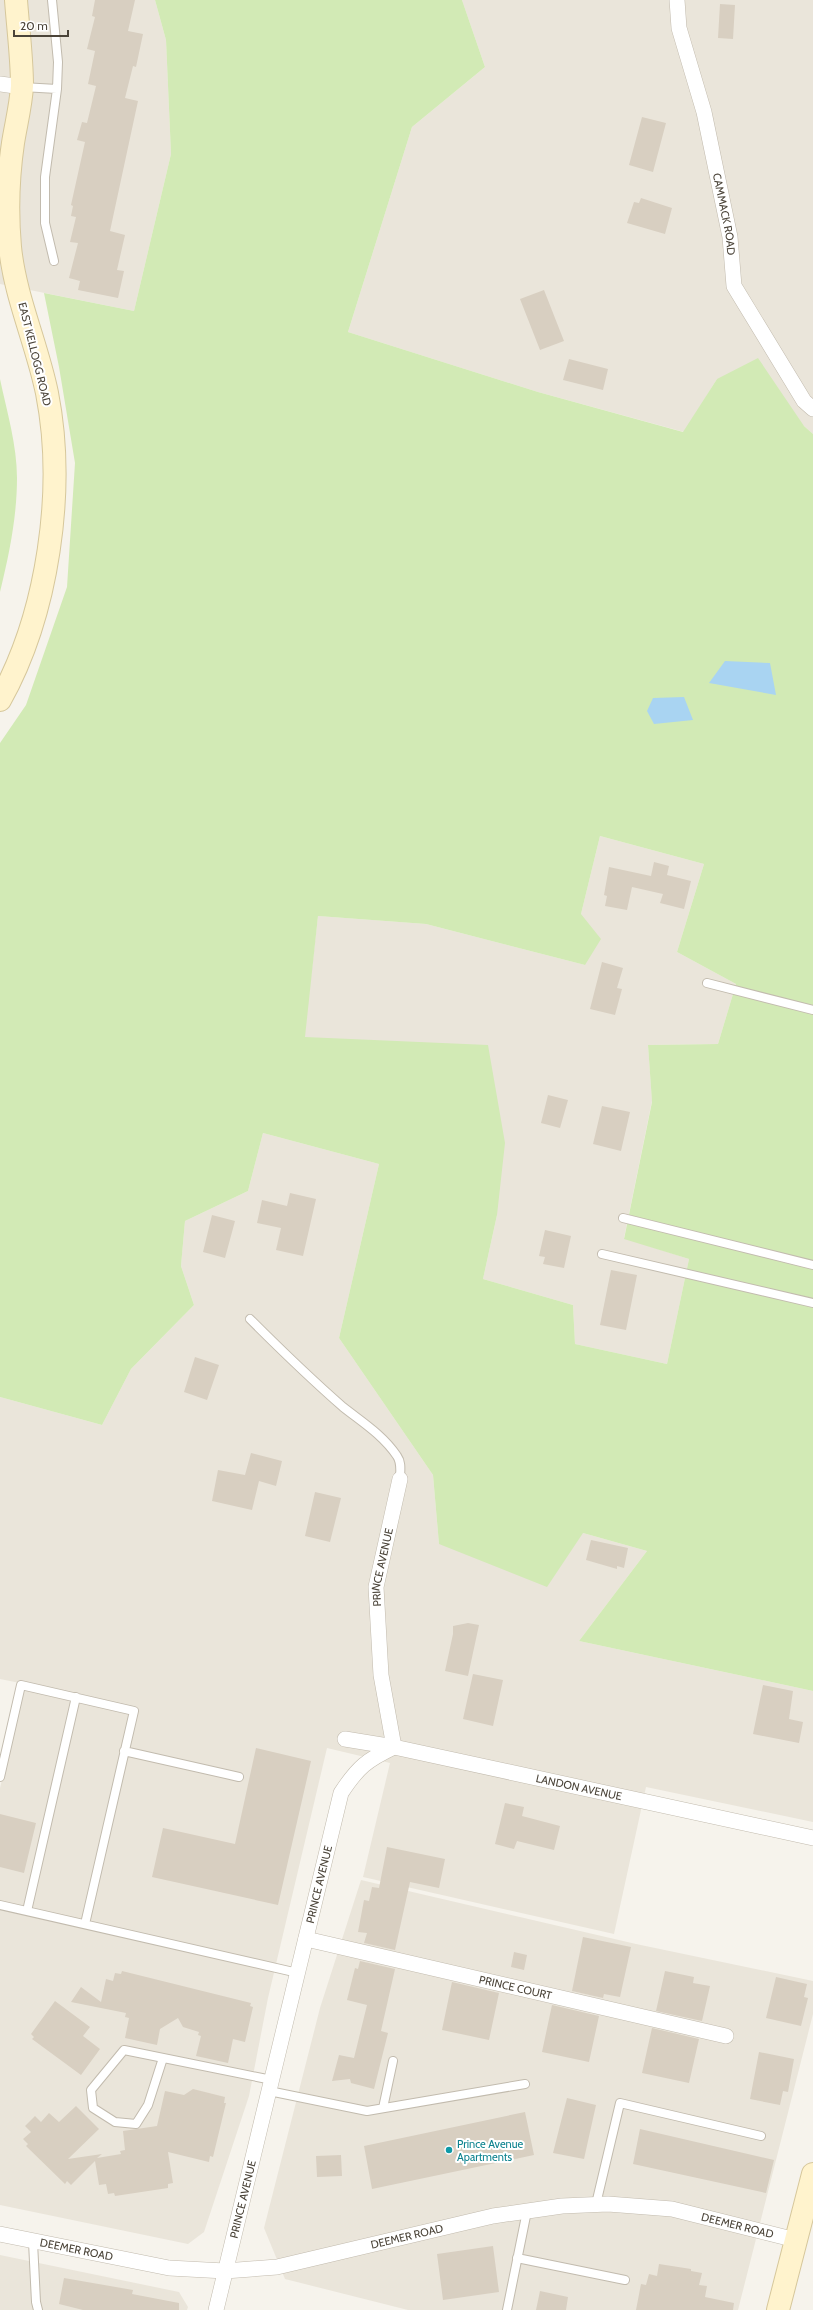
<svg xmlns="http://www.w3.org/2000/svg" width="813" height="2310" viewBox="0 0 813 2310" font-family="Cabin,sans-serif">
	<rect width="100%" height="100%" fill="#f6f3ec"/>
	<path fill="#eae5da" d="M0,0H155L166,40L171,154L134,311L0,284Z
		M462,0H813V434L804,426L717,379L684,432L538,392L348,332L412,127L485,67Z
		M600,836L704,864L677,952L736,984L718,1044L648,1045L652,1101L624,1238L689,1259L667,1364L575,1344L573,1305L483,1279L497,1215L304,1037L318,916L426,924L585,965L581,914Z
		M263,1133L379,1164L339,1338L433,1475L439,1544L583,1533L647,1551L579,1641L813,1691V1822L646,1787L614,1934L363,1877L390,1763L327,1748L268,1998L249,2096L204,2232L188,2244L0,2205V1788L25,1684L0,1679V1397L102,1425L131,1369L194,1305L181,1266L185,1221L248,1191Z
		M361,1880L636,1944L813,1981V2014L738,2310H408L285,2279L264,2228L320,2008Z
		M0,2255L179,2292L188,2307L187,2310H0Z"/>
	<path fill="#d2eab5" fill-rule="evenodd" d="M155,0H462L485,67L412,127L348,332L538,392L683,432L717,379L758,358L804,426L813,434V1691L579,1641L647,1551L583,1533L547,1587L439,1544L433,1475L339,1338L379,1164L263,1133L248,1191L185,1221L181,1266L194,1305L131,1369L102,1425L0,1397V743L26,705L67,587L75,463L59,367L44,293L134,311L171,154L166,40ZM600,836L704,864L677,952L736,984L718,1044L648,1045L652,1102L624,1239L689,1259L667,1364L575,1344L573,1305L483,1279L497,1215L505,1143L488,1045L305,1037L318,916L426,924L585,965L601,939L581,914Z
		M0,379C7,412 17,445 17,478C17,517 9,555 0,592Z"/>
	<path fill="#a9d4f2" d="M725,661L770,663L776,695L709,683Z
		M684,697L693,720L654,724L647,711L653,698Z"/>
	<path fill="#d8cfc1" d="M95,0H135L128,31L143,34L136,67L133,66L125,98L138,101L110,231L125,235L117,270L124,271L118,298L78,290L80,281L69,278L78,243L70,242L76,217L71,216L73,206L71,205L85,142L77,140L82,122L87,123L96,86L88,84L95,51L87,49L95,17L92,16Z
		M720,4L735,5L733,39L718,38Z
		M642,117L666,123L653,172L629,165Z
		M641,198L672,208L665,234L627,223L634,202L639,203Z
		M544,290L564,341L540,350L520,299Z
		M569,359L608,369L603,390L563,380Z
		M654,862L669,866L667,875L691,881L684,909L660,903L663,894L632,887L627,910L605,906L607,896L604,895L609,867L651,876Z
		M602,962L623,968L617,988L622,989L615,1015L590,1009Z
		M548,1095L568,1100L560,1128L541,1123Z
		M602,1106L630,1112L621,1151L593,1144Z
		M290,1193L316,1199L303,1256L276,1250L281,1228L257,1223L262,1200L287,1206Z
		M212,1215L235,1221L225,1258L203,1252Z
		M545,1230L571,1236L564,1268L543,1264L545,1257L539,1256Z
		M611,1270L637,1275L626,1330L600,1325Z
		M195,1357L219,1365L207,1400L184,1392Z
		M251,1453L282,1461L276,1486L259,1481L252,1510L212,1501L218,1470L245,1475Z
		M315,1492L341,1498L330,1542L305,1536Z
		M591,1540L628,1548L624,1568L617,1566V1569L586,1560Z
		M468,1623L479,1625L468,1676L445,1671L453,1634V1626Z
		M473,1674L503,1680L493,1726L463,1719Z
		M763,1685L793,1691L789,1719L803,1722L799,1743L753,1734Z
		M256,1748L311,1761L278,1905L152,1877L163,1828L235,1844Z
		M505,1803L524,1807L522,1816L560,1826L554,1850L517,1841L514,1849L495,1844Z
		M0,1814L36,1823L24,1873L0,1867Z
		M387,1847L445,1859L439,1888L410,1882L395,1950L364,1943L367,1933L358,1932L364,1900L369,1901L372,1887L379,1888Z
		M583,1937L631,1947L620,1997L604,1994L603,1998L572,1991Z
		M514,1952L527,1955L524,1970L511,1967Z
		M360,1961L395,1969L381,2031L388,2033L374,2089L351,2083L350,2079L332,2081L339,2055L354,2058L367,2005L347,2000L355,1968L358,1969Z
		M122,1971L251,2003L250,2006L253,2007L245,2042L233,2039L228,2063L196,2056L201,2036L198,2035L199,2032L183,2027L178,2018L160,2029L157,2045L125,2038L129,2018L125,2017L126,2013L71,2002L81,1987L101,2002L106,1979L113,1981L115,1973L121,1974Z
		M665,1971L694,1977L693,1983L710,1986L702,2021L656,2011Z
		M776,1977L807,1984L804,1997L808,1998L801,2026L766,2018Z
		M452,1982L499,1993L489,2040L442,2030Z
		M55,2001L90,2027L83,2036L100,2049L81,2075L32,2039L34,2037L31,2034Z
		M552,2005L599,2016L589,2062L542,2052Z
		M652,2028L699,2039L689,2083L642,2073Z
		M759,2052L794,2059L788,2092L783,2091L780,2105L750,2099Z
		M193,2089L225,2097L224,2103H226L213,2157L210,2156L209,2162L168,2152L173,2183L168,2184V2188L115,2196L114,2193L108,2194L106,2184L99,2185L95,2161L71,2185L67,2181L65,2184L26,2146L28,2144L23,2139L31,2132L25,2126L35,2116L41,2122L49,2113L59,2122L76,2106L99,2129L68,2159L102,2154L97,2158L121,2154L120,2151L125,2150L123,2131L157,2126L165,2091L184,2095Z
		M567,2098L596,2105L584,2159L553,2153Z
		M525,2112L534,2155L372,2189L364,2146Z
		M640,2129L774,2160L766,2193L633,2164Z
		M341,2155L342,2176L317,2177L316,2156Z
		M493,2246L499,2292L443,2300L437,2254Z
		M659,2264L691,2269V2271L702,2273L699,2285L707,2286L705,2297L734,2303L733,2310H636L641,2284L646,2285L649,2274L657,2276Z
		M64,2278L133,2290L132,2294L179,2303V2310H83L59,2304Z
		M540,2291L568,2297L566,2310H536Z"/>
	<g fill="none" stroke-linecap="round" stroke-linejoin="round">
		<g stroke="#c2bbae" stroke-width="10">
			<path id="lane" d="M52,0L58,62L57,89L45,177V223L54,261
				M22,87L57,89
				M707,983L813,1010
				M623,1218L813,1265
				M602,1254L813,1303
				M250,1319C280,1349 311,1379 343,1407C362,1422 383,1435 397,1456C402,1463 400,1471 400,1479
				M124,1751L239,1777
				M0,1777L21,1685L134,1711L85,1924
				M0,1905L298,1973
				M27,1911L76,1697
				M163,2058L148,2105L136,2124L115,2122L93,2108L91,2090L124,2050L272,2080
				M269,2091L367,2111L525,2084
				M383,2108L393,2061
				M596,2204L620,2103L761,2136
				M33,2242L36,2302L38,2310
				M517,2258L625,2280
				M507,2310L527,2211"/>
		</g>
		<g stroke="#c2bbae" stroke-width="16">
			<g id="street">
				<path id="s1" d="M677,0L679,28L704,112L730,237L734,286L804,401L813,409"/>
				<path d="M0,84L22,87"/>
				<path id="s2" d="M345,1739L394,1747L813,1838"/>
				<path id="s3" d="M306,1939L726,2036"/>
				<path id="s4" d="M0,2234L169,2268L225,2271L277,2267L493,2216L562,2206L608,2204L672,2209L796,2240"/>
				<path id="s5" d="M216,2310L341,1793C358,1767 367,1760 394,1747L381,1675L376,1587L400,1479"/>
			</g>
		</g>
		<g stroke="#d6c79b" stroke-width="24">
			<path id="secondary" d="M0,700C48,614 66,490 47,393C37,344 15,297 10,247C7,213 8,177 13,143C16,124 21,105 22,86C22,58 18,28 16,0
				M778,2310L813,2174"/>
		</g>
		<use href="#lane" stroke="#fff" stroke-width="8"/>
		<use href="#street" stroke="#fff" stroke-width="15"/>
		<use href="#secondary" stroke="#fff3cd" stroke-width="22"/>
	</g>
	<circle fill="#0f9aa8" stroke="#fff" stroke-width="1.5" cx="449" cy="2150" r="4"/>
	<g text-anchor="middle" stroke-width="4" stroke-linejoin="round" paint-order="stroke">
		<g font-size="11" fill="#4b4439" stroke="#fff">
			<text dy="4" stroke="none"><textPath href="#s1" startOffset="220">CAMMACK ROAD</textPath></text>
			<text transform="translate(35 354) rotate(76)" y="4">EAST KELLOGG ROAD</text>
			<text dy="4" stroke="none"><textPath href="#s5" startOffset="785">PRINCE AVENUE</textPath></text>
			<text dy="4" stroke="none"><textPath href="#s2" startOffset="239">LANDON AVENUE</textPath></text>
			<text dy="4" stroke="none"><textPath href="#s5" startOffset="438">PRINCE AVENUE</textPath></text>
			<text dy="4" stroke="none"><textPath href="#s3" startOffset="215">PRINCE COURT</textPath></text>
			<text dy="4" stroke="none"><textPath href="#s5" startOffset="114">PRINCE AVENUE</textPath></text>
			<text dy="4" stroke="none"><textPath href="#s4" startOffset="750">DEEMER ROAD</textPath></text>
			<text dy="4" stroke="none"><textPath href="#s4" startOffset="414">DEEMER ROAD</textPath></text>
			<text dy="4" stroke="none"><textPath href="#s4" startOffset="78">DEEMER ROAD</textPath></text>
		</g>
		<g font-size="11" fill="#0d838f" stroke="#fff" text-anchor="start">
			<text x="457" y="2148">Prince Avenue<tspan x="457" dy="13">Apartments</tspan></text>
		</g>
	</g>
	<path d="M14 30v6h54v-6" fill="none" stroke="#4b4439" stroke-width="2"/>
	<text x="20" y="30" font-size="12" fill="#4b4439" stroke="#ffffff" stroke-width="3" paint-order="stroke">20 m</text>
</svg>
